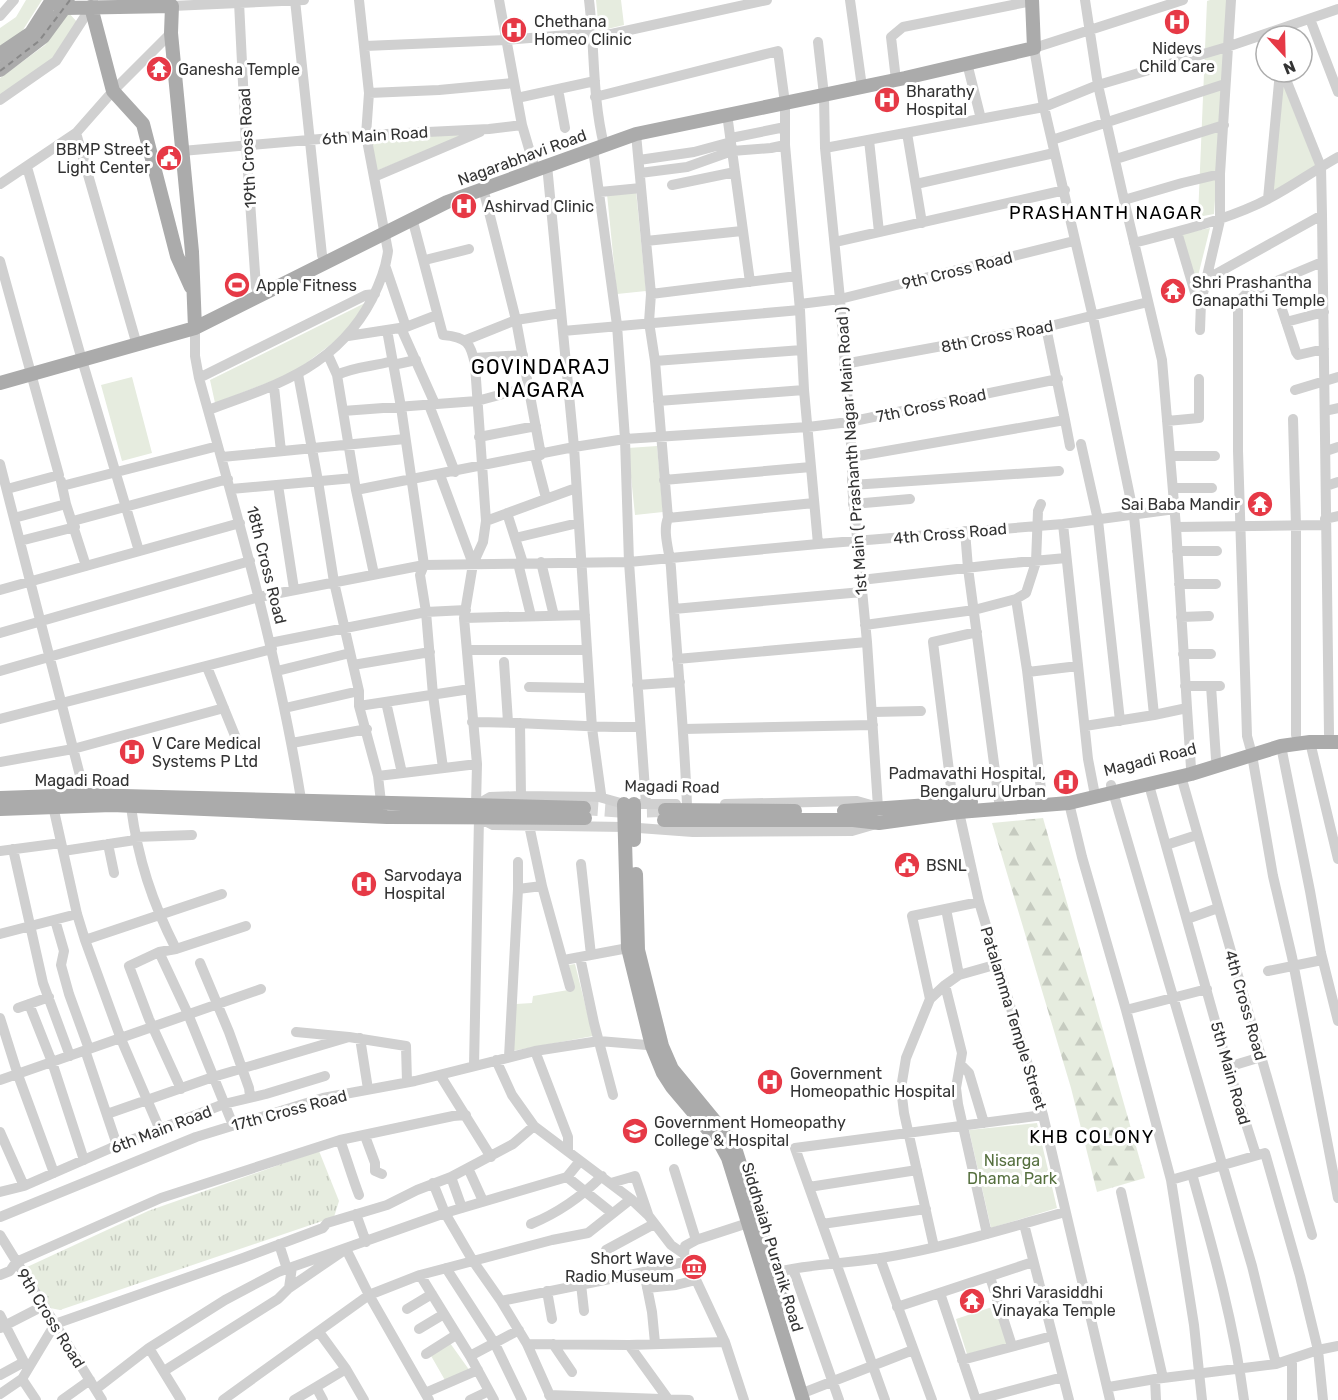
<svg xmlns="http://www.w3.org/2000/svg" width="1338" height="1400" viewBox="0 0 1338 1400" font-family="Rubik,sans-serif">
	<defs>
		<pattern id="grass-tufts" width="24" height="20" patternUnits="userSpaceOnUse" patternTransform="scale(1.5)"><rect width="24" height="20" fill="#e6ecdf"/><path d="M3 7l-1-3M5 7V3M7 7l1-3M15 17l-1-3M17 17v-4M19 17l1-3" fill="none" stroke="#c6cbc0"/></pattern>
		<pattern id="forest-firs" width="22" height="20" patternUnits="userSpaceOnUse" patternTransform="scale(1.5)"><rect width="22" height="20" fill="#e6ecdf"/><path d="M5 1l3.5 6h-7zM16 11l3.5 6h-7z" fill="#c6cbc0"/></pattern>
	</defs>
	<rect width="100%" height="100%" fill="#fff"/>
	<path fill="url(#grass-tufts)" d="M319,1151L339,1201L334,1217L60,1310L50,1308L26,1273L27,1267L148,1211Z"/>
	<path fill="url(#forest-firs)" d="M1043,818L1145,1178L1097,1192L1071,1088L992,823Z"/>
	<path fill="#e6ecdf" d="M26,0H42L14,44L0,53V28L16,17Z
		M596,0H621L624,25L599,31Z
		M1210,0H1229L1214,214L1198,217L1207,1Z
		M67,11L78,23L53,60L0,96V78L45,45Z
		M1282,75L1318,165L1271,195Z
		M469,133L376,171L370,138Z
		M636,191L646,291L617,294L607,194Z
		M1210,228L1198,276L1186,278L1177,235Z
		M369,301L350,330L293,373L215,403L210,380Z
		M132,377L152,453L122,461L101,385Z
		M657,446L663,512L635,515L628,448Z
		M575,964L593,1036L512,1051L516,1004L532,1003L533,996L574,989L569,965Z
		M1037,1123L1057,1208L991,1228L969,1130Z
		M995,1306L1008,1344L967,1354L956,1319Z
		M450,1343L470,1371L446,1382L430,1354Z"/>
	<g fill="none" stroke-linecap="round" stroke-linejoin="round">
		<path stroke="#d6d6d6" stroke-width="14" stroke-dasharray="14 7" stroke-linecap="butt" d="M584,808L625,811L665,810"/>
		<path stroke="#d0d0d0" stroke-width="10" d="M295,0L322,255L325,262
			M499,0L522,125
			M589,0C595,49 592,97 604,145
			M850,0L862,87
			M1085,0L1098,85L1124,200
			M1183,0L1034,48L1044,107L1093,317L1134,516L1154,715L1187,708L1191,768
			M239,2L246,144L256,287L259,294
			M172,6L304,0
			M0,16L14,0
			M1310,19L1338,92
			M593,38L767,0
			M365,46L506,40L593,33
			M967,63L981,119
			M896,80L891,37L903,27L1032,1
			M558,89L565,128
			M369,93L439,90L514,83
			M595,97L778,51L785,103V145L800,310L804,390L818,544
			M517,98L595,81
			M0,100L56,61L91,7L93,0
			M727,114L750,282
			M76,133L137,345
			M907,133L922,223
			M636,134L651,294L649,322L655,361L668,518C662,532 670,553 671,568C676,647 684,726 687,805
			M731,138L785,127
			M869,140L879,232
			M1052,140L1225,84
			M825,148L1044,107L1098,85L1227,47L1338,9
			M593,149L617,325L625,439L629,562L646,804
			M182,151L366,135L489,129L522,125L535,169
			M1116,159L1224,125
			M639,160L694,152L731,142
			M547,165L574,447L592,728L601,794L599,797
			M27,167L82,360L139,551
			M640,173L687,167L732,151L771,148L785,145
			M1220,174L1182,183L1124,200L1162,360L1176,527L1325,525
			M374,177L480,132
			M0,184L76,133L113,91L171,33
			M916,184L1054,153
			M672,185L735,172
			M483,188L516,320L541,455
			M600,192L641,188
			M1268,199L1280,72
			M1322,215L1329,734
			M412,218L443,335C467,337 471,343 475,365L486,521L483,542L473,564L464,618L477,764L476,805
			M1177,232L1196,296L1201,302
			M646,241L742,231
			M835,242L1065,190
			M1134,243C1176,232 1219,222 1258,204C1286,191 1311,172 1338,157
			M425,260L469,249
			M0,261L59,475L7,489
			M386,268L406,327
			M1205,280L1322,215L1321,167L1283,72
			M1273,282L1296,352L1298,355L1324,349
			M651,294L797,276
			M800,304L840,299L1074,241
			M1286,322L1324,312
			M195,328V356L199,378C238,518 278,656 301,799V807
			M401,328L435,404
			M1200,330L1201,302L1220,220V174L1231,0
			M563,331L800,310
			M348,336L406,327L437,315
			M466,340L516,320L561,313
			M328,355L337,375L356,490L574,447L625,439L808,427L849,422L1058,379
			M474,358L523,355
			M655,361L802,350
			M844,364L1046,327L1148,302
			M393,365L416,360
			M298,374L318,481L334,582L359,691V706L378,776L381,802
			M337,375C356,366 373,367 392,361
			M199,378L366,295L375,294
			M274,387L281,451
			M1295,390L1338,377
			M658,401L804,390
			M429,405L455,472
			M208,410C275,386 337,367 372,299C380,283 386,268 388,251L366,135L369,93L359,0
			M343,411L477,401L529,387
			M1325,411L1338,408
			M1293,419L1296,526V735
			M1065,420L1070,446
			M1167,421L1199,418V379
			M479,437L536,426
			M1081,444L1098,520L1120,721
			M1326,451L1338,447
			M535,456L546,498
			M1170,456H1215
			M222,457L405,439
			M852,457L1065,420L1046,327
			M0,464L85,795
			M440,475L473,564
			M664,480L811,467
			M278,485L294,589
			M852,485L1059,471
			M62,486L218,446
			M1326,486L1338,482
			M1173,488H1212
			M231,489L354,478
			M356,490L374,574
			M66,504L86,566
			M853,504L910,499
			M507,513L515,538
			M14,518L66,504L61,481
			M668,518L814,503
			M1325,519L1338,516
			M73,521L228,479
			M486,521L576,488
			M1063,524L1088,759L1094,790
			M1176,527L1187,708
			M965,531L968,568L999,801
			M20,541L75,527
			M1177,551H1217
			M541,562L554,616
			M518,563L531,616
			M523,563L515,538L578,523
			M861,580L1001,564L1066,558
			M1179,584H1216
			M0,590L240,523
			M1016,599L1026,593L1036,562L1038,511L1041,504
			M674,609L862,592
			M1181,617L1209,616
			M464,618L585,615
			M865,625L974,610L1016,599L1027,670L1042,798
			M0,633L250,561
			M270,643L426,612L420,575L424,565L401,407L387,330
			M467,650H586
			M1183,654H1211
			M677,659L867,642
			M504,662L508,722
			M353,665L430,652
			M207,667L238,743
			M0,671L259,597L424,565L629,562L818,544L1063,524L1175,509
			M277,671L350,653
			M1028,672L1078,666
			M637,685L680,682
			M1185,686H1220
			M1211,686L1216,759
			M529,687L589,688
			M386,702L402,773
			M359,706L470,689
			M285,708L359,691
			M873,712L921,711
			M0,719L272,649
			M472,722C528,722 584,728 640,727
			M520,723L521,796
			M1085,726L1154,715
			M684,729L873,725
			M1310,742L1338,859
			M292,743L367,729
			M1281,746L1310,891L1321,953L1338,1021
			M1250,747L1247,736L1238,451V307L1240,300L1246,294L1322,262
			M1252,755L1273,876L1292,957L1338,1198
			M0,762L73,749L224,708
			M443,768L433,695L426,612L466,610
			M378,776L477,764
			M1181,776L1312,1235
			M1111,785L1252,1266L1276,1364
			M1149,785L1228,1067L1256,1155
			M953,803L933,642L977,632
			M1069,803L1082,857L1126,1010L1171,1180L1194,1325L1202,1400
			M725,804L857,801L878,807L867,642L852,485V457L840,299L825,148L824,95L818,42
			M476,805L490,797L521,796L599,797L624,804H676
			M53,806L77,914L85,940L121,1039L160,1130
			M131,807C138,859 152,902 176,949
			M959,812L979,902L1043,1115L1110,1400
			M135,837L192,835
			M108,844L114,873
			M1166,845L1197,835
			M13,849L43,983L70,1056
			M0,851L61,843
			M63,851L135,840
			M518,862V889
			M581,864L591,955
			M542,886L570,987
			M946,909L959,975
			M1187,919L1218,908
			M55,920L64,951L61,965L69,994L89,1049
			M0,934L77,914
			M85,940L222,894
			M159,952L188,1014L233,1125
			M580,957L594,1023L613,1095
			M564,960L628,948
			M200,963L229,1032L249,1088L250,1096
			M1268,971L1322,960
			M945,985L962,1053L956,1088L958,1104L987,1234
			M930,999L912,916L979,902
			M29,1004L52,1062L84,1160
			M18,1008L49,997
			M1126,1010L1207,989
			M0,1018L18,1075L54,1173
			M296,1032L349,1037L406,1046L407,1082
			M360,1038L368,1089
			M85,1050L117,1145
			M535,1051L568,1137V1150
			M509,1057L518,889L542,886L529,825
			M496,1060L512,1095L534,1126L631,1199L648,1215L671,1245L684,1254L725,1342L744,1400
			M960,1064L969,1073L984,1123
			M474,1066L479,818L493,825L625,827L693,832L852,831L876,824
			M1228,1067L1261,1057
			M440,1075L491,1157
			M0,1080L261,989
			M181,1089L149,1019L129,966L159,952L176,949L246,926
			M107,1114L213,1077L349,1037
			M0,1132L24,1186
			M365,1136L375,1163V1171L382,1174
			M340,1140C347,1159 352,1177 359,1195
			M468,1168L483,1201
			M674,1169L696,1240
			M1192,1174C1213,1249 1234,1323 1244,1400
			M451,1177L462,1208
			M567,1177L612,1213
			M1171,1180L1265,1153L1300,1276L1318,1350L1323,1400
			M611,1183L635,1176L648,1214
			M809,1187L917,1170
			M0,1192L24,1186L111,1148L224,1104L266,1094L325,1076
			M1121,1192L1163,1378
			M356,1214L366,1242
			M0,1217L196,1137L323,1098L415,1081L535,1051L599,1041L659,1046
			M531,1224C558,1213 581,1197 602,1176
			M822,1224L926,1209
			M1024,1224L1069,1400
			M0,1235L102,1400
			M279,1244L287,1269
			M934,1247L904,1113L901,1088L906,1058L930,999L945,985L959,975L998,964
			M606,1250L654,1224
			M684,1254L685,1246L696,1240L748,1223
			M880,1258L932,1400
			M446,1268L495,1344L522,1400
			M793,1269L839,1400
			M644,1272L652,1312L655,1343
			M0,1275L10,1271L16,1262L161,1198L340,1140L453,1116L466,1115
			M420,1275L470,1356L494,1400
			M766,1275C803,1264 843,1264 881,1258C943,1248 1004,1229 1065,1212
			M990,1277L1012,1346
			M581,1284L584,1311
			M289,1288L346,1249L369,1295L429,1400
			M647,1288L676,1285L696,1280
			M547,1291L552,1319
			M940,1293L976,1400
			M501,1301L644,1272L687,1261
			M897,1307L1033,1262
			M407,1309L432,1294
			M0,1315L24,1362L0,1375
			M0,1328L43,1306
			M419,1329L444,1314
			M319,1332L346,1369L364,1400
			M527,1344L629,1345L725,1342
			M553,1344L572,1372
			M629,1345L668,1399
			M149,1348L181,1400
			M426,1354L456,1335
			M470,1356L519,1330
			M962,1360L1052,1336
			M164,1371L278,1299L289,1288L292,1267
			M22,1379L36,1400
			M1155,1379L1156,1400
			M316,1387L346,1369
			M1109,1387L1155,1379L1276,1364L1318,1350L1338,1346
			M96,1389L149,1348L225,1300L278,1272L445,1213L567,1177L580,1161
			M808,1391L913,1350
			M425,1393L478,1370
			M0,1394L22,1379L55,1324L243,1258L323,1228L327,1223L387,1205L417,1190L451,1177L513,1144L534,1126
			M549,1395L689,1400
			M62,1400L90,1380
			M223,1400L369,1295L420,1275L473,1261L445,1213L433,1183
			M294,1400L316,1387L323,1400
			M470,1400L489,1391
			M552,1400L527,1344L501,1301L473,1261L552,1240L588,1233L631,1199
			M885,1400L795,1148L1043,1115
			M976,1400L1063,1377
			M1292,1400V1360"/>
		<path stroke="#ababab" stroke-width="14" d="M51,1L65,8L172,6L171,33L192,252L195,328
			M91,7L113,91L143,124L177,256L191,287
			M0,54L31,33L52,0
			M0,70L43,37L68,3
			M0,383L195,328L447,202L636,134L905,78L1034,48L1032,0
			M0,798L85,795L584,808
			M624,804L628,948L652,1046L663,1073L672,1087L721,1145L728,1158L803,1400
			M0,809L112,805L387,817L585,818
			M665,810L795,811
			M844,811L971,802
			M664,820H853L879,823L959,812L1069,803L1191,774L1281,746L1310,742H1338
			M634,840V804
			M636,874L638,950L662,1046L672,1069L727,1136L736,1151L784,1306"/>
		<path stroke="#888" stroke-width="2" stroke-dasharray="6 4.5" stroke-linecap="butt" d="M0,71L39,41L70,0"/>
	</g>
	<defs>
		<g id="hospital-disc" transform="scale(1.35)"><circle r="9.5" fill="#e63946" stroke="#fff"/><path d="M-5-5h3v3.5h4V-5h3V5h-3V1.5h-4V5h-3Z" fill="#fff"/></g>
		<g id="temple-disc" transform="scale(1.35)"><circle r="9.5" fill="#e63946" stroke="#fff"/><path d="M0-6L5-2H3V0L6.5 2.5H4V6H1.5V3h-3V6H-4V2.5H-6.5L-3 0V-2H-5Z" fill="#fff"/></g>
		<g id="civic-disc" transform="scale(1.35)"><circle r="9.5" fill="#e63946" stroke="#fff"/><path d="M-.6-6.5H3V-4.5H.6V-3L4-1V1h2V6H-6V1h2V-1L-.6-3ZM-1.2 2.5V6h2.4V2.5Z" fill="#fff"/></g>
		<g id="stadium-disc" transform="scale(1.35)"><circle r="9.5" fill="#e63946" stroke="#fff"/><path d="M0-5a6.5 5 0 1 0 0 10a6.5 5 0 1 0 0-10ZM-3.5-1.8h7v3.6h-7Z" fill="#fff"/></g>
		<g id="university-disc" transform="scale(1.35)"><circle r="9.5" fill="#e63946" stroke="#fff"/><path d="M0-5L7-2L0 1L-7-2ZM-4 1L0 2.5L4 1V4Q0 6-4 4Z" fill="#fff"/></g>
		<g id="museum-disc" transform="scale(1.35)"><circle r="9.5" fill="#e63946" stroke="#fff"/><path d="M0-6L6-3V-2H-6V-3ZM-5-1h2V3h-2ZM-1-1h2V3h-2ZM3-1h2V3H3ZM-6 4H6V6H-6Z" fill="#fff"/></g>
	</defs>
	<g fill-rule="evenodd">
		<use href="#hospital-disc" x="1177" y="22"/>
		<use href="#hospital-disc" x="514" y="30"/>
		<use href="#temple-disc" x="159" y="69"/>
		<use href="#hospital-disc" x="887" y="100"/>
		<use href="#civic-disc" x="169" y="158"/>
		<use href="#hospital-disc" x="464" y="206"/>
		<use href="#stadium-disc" x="237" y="285"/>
		<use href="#temple-disc" x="1173" y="291"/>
		<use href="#temple-disc" x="1260" y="504"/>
		<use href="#hospital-disc" x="132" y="752"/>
		<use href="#hospital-disc" x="1066" y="782"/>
		<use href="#civic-disc" x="907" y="865"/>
		<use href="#hospital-disc" x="364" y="884"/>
		<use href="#hospital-disc" x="770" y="1082"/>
		<use href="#university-disc" x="635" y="1131"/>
		<use href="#museum-disc" x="694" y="1267"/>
		<use href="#temple-disc" x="972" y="1301"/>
	</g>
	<g text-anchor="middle" stroke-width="6" stroke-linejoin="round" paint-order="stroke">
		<g font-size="16" fill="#333" stroke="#fff" text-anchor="start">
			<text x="534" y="27">Chethana<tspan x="534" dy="18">Homeo Clinic</tspan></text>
			<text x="1177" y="54" text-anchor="middle">Nidevs<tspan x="1177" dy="18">Child Care</tspan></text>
			<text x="178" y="75">Ganesha Temple</text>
			<text x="906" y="97">Bharathy<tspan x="906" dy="18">Hospital</tspan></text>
			<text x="150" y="155" text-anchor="end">BBMP Street<tspan x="150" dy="18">Light Center</tspan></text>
			<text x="484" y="212">Ashirvad Clinic</text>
			<text x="1192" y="288">Shri Prashantha<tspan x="1192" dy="18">Ganapathi Temple</tspan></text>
			<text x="256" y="291">Apple Fitness</text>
			<text x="1240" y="510" text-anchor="end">Sai Baba Mandir</text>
			<text x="152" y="749">V Care Medical<tspan x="152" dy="18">Systems P Ltd</tspan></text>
			<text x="1046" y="779" text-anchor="end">Padmavathi Hospital,<tspan x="1046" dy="18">Bengaluru Urban</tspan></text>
			<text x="926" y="871">BSNL</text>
			<text x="384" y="881">Sarvodaya<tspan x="384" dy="18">Hospital</tspan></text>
			<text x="790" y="1079">Government<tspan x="790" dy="18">Homeopathic Hospital</tspan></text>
			<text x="654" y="1128">Government Homeopathy<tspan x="654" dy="18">College &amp; Hospital</tspan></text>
			<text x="674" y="1264" text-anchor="end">Short Wave<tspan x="674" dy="18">Radio Museum</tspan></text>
			<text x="992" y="1298">Shri Varasiddhi<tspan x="992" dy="18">Vinayaka Temple</tspan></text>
		</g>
		<g font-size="16" fill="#333" stroke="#fff">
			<text transform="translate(375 135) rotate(-4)" y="6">6th Main Road</text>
			<text transform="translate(247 148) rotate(-93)" y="6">19th Cross Road</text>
			<text transform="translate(522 157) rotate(-20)" y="6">Nagarabhavi Road</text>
			<text transform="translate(957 270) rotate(-14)" y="6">9th Cross Road</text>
			<text transform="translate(997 336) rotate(-11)" y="6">8th Cross Road</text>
			<text transform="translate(931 405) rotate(-12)" y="6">7th Cross Road</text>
			<text transform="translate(851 451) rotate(-94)" y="6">1st Main ( Prashanth Nagar Main Road )</text>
			<text transform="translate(950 533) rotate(-5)" y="6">4th Cross Road</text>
			<text transform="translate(267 565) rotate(76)" y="6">18th Cross Road</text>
			<text transform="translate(1150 759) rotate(-14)" y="6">Magadi Road</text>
			<text x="82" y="786">Magadi Road</text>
			<text transform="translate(672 786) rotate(1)" y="6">Magadi Road</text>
			<text transform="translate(1246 1005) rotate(74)" y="6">4th Cross Road</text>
			<text transform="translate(1014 1018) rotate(73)" y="6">Patalamma Temple Street</text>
			<text transform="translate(1231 1073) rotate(74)" y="6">5th Main Road</text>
			<text transform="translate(289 1110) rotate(-15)" y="6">17th Cross Road</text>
			<text transform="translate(161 1129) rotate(-21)" y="6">6th Main Road</text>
			<text transform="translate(773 1247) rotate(73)" y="6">Siddhaiah Puranik Road</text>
			<text transform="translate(51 1318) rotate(58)" y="6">9th Cross Road</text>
		</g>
		<g font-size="16" fill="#56703f" stroke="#fff">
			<text x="1012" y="1166">Nisarga<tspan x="1012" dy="18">Dhama Park</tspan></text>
		</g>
		<g font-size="18" letter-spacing="1.5" fill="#000" stroke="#fff">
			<text x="1106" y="219">PRASHANTH NAGAR</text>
			<text x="1092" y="1143">KHB COLONY</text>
		</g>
		<g font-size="20" letter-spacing="1.5" fill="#000" stroke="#fff">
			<text x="541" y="374">GOVINDARAJ<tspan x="541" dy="23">NAGARA</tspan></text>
		</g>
	</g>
	<g transform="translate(1284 54) rotate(158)"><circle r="28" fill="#ffffff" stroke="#adadad" stroke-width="1.5"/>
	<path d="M0-4.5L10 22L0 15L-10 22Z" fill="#e63946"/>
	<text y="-9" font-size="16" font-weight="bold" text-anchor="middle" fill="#333333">N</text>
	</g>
</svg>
